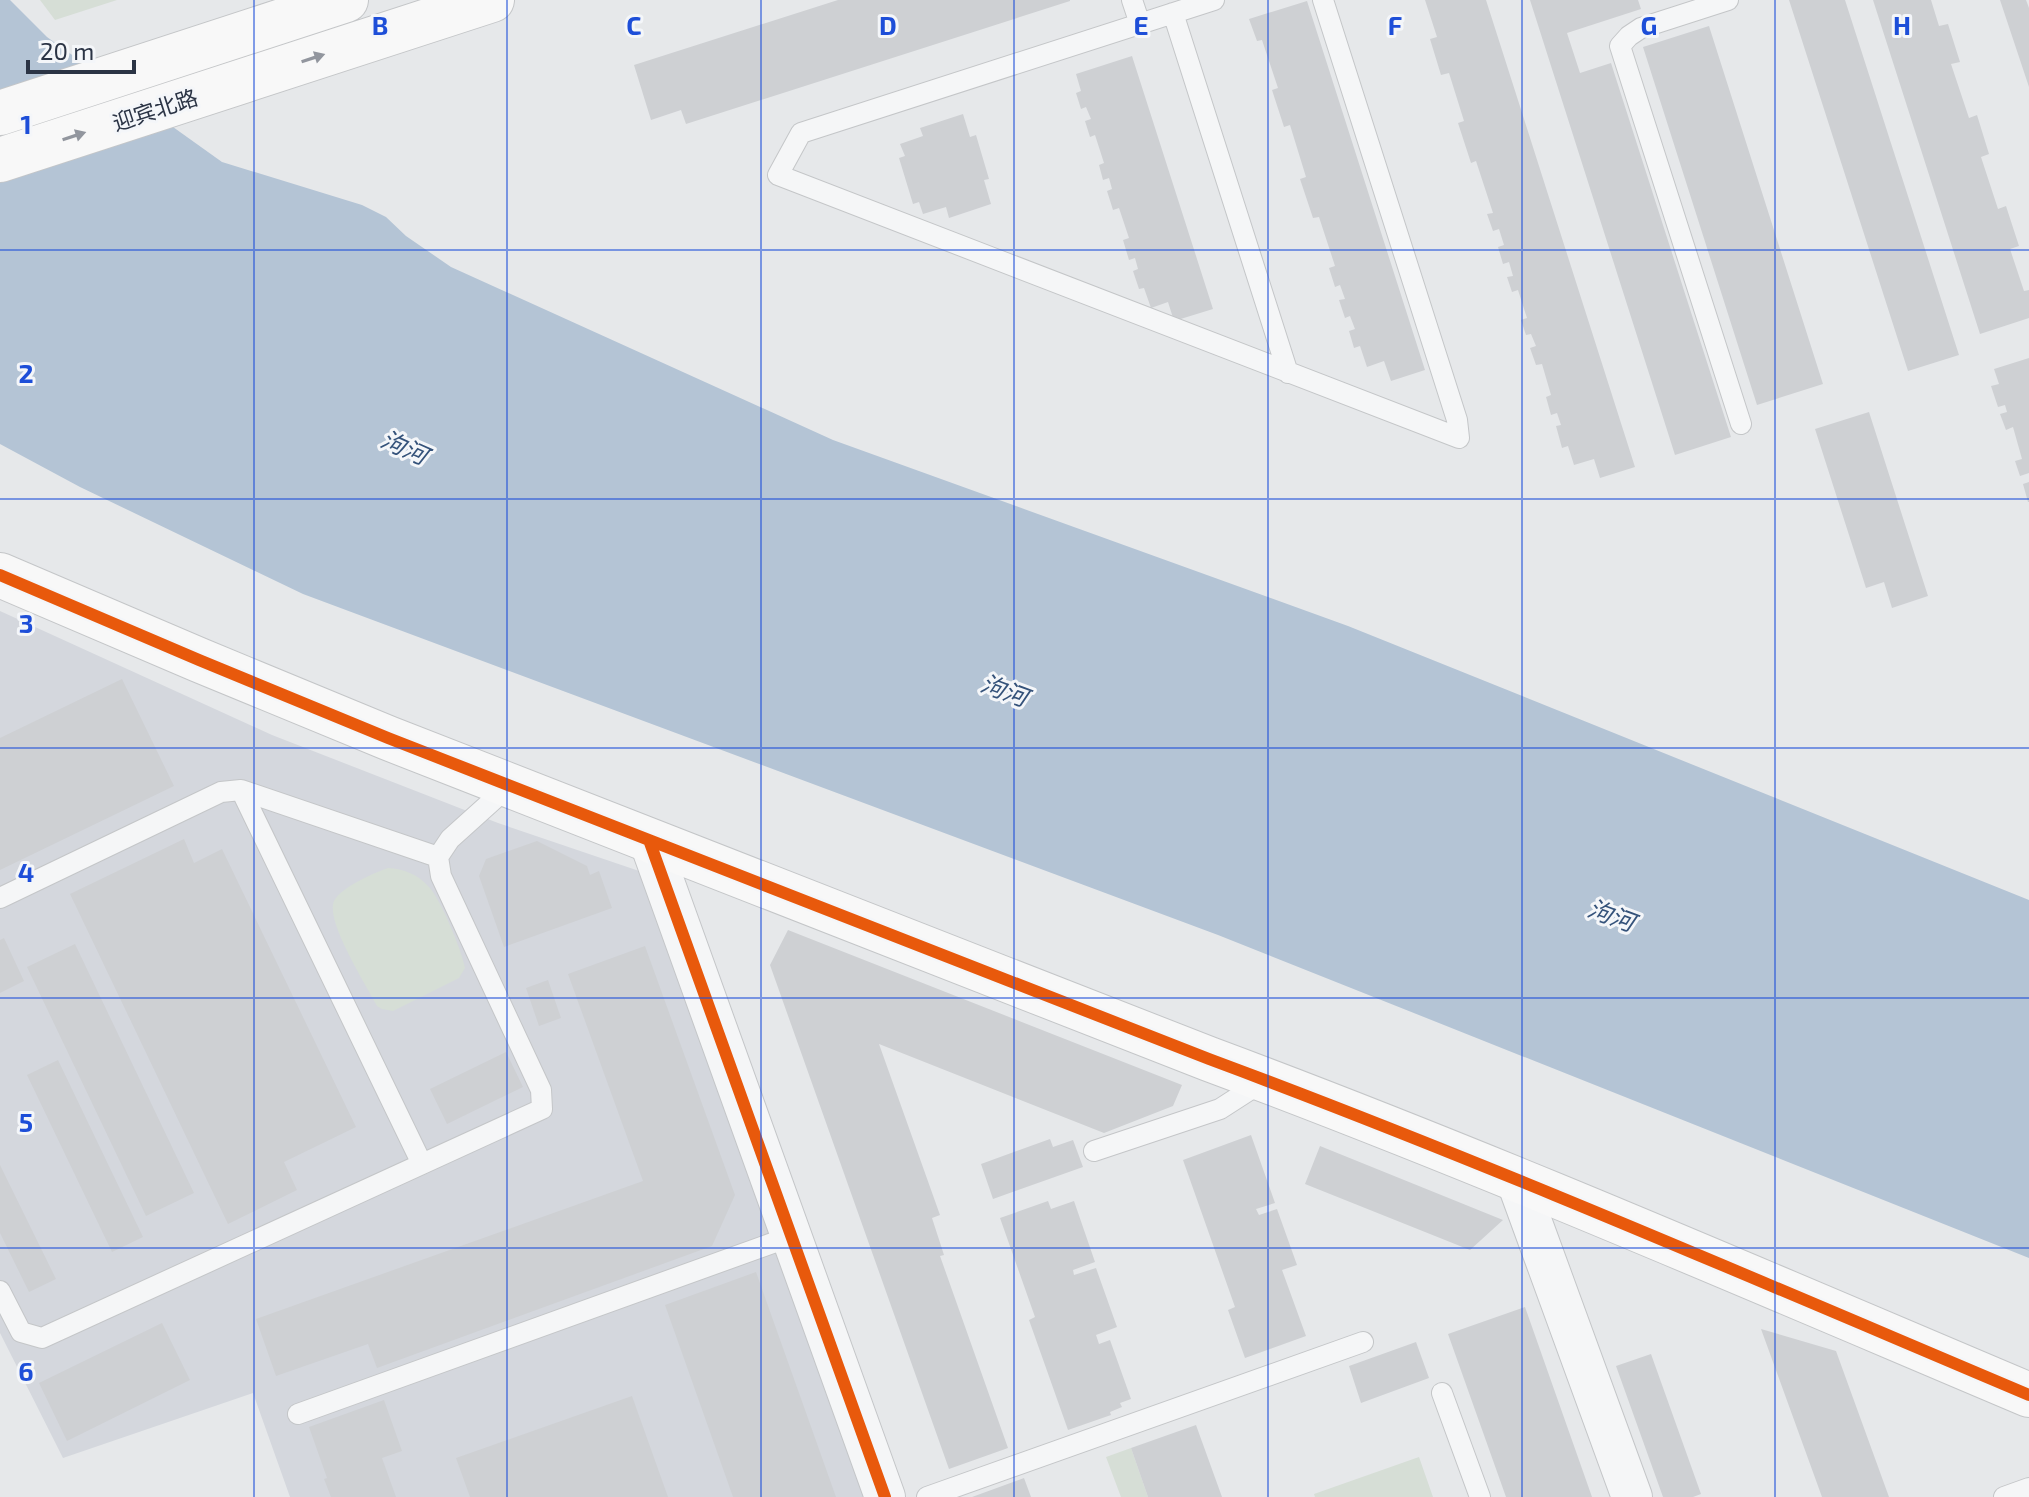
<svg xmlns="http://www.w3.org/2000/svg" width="2029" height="1497" viewBox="0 0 2029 1497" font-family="'Exo 2','Noto Sans SC',sans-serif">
	<rect width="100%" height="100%" fill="#e6e8ea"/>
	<path fill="#d4d7dd" d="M0,611L272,735L498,823L645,873L865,1497H290L253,1393L63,1458L0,1333Z"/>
	<path fill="#d6ded6" d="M40,0H117L55,20Z
		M388,868C404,869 417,874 428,886C440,897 462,951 465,968L459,978L393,1011L382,1009L377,1006C367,986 325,921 334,901C341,887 374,873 388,868Z
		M1131,1448L1148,1497H1121L1106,1457Z
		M1419,1457L1433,1497H1315L1314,1494Z"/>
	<path fill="#b4c4d5" d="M0,0H10L47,37L222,162L362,205L386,217L406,236L451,267L833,440L1348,626L2029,900V1258L1218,935L303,594L80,487L0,444Z"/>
	<path fill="#ced0d3" d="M838,0H1070V1L686,124L681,110L651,120L634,65Z
		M1425,0H1486L1635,467L1600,478L1594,459L1574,465L1568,446L1562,448L1556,426L1561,425L1557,413L1551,415L1546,397L1551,395L1542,364L1536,365L1530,348L1536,346L1531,334L1526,335L1521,320L1527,318L1518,290L1512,292L1507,277L1513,276L1509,262L1503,264L1498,247L1504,245L1499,229L1493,231L1487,214L1493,213L1476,161L1471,163L1458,123L1464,121L1449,73L1441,75L1430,39L1437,37Z
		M1530,0H1638L1641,9L1567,33L1580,73L1611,63L1731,437L1675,455Z
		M1789,0H1845L1959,355L1908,371Z
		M1873,0H1931L1939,26L1948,24L1960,62L1951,64L1969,118L1977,115L1989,154L1981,157L1998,209L2006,206L2019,246L2010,249L2024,291L2029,290V318L1980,334Z
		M2000,0H2026L2029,8V87Z
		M1307,1L1425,370L1391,381L1384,361L1367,367L1360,346L1354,348L1349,331L1355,329L1350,316L1345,318L1339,300L1345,299L1340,285L1335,287L1329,268L1335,266L1319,217L1313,218L1300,179L1306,177L1290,125L1284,127L1272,90L1278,88L1262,40L1257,41L1249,19Z
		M1709,26L1823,384L1757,405L1643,47Z
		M1132,56L1213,309L1174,321L1168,302L1151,308L1144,288L1139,289L1133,271L1138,269L1135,258L1129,260L1123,240L1129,238L1119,208L1113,210L1107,191L1112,189L1109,178L1103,180L1099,165L1104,163L1095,135L1090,137L1085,121L1091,119L1086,107L1081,109L1076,93L1081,91L1076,74Z
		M963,114L970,137L976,135L989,179L984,180L991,204L949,218L946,207L923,214L919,202L913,204L899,158L905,156L900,144L923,136L920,128Z
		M2029,358V473L2020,476L2015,461L2022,459L2013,427L2006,430L2000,414L2007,412L2005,405L1998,407L1991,386L1999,384L1994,369Z
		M1869,412L1928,596L1892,608L1884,582L1866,588L1815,429Z
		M2029,482V502H2028L2023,484Z
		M122,679L174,786L0,870V738Z
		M184,839L194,863L222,849L356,1127L284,1162L297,1190L228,1224L70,894Z
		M537,841L587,866L590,875L599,871L612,908L504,947L479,876L486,859Z
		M788,930L1182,1085L1173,1106L1104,1133L879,1044L940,1215L932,1218L944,1255L940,1256L1008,1448L949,1469L770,965Z
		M4,938L24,981L0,993V940Z
		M75,944L194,1193L146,1216L27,967Z
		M645,946L735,1195L712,1246L377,1368L368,1344L276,1376L256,1319L643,1181L568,974Z
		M548,980L561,1018L539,1026L526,988Z
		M506,1052L523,1087L447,1124L430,1089Z
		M58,1060L143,1237L112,1252L27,1075Z
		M1251,1135L1275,1203L1256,1209L1259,1215L1277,1209L1297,1265L1282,1270L1306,1336L1245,1358L1228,1310L1235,1307L1183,1160Z
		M1050,1139L1053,1147L1073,1140L1083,1167L993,1199L981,1164Z
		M1320,1146L1503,1220L1470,1250L1305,1184Z
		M0,1165L56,1279L29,1292L0,1233Z
		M1048,1201L1051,1209L1074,1201L1095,1262L1073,1270L1074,1275L1096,1268L1117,1327L1096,1335L1099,1344L1110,1340L1131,1399L1120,1403L1122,1407L1110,1412L1111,1415L1068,1430L1029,1320L1035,1317L1000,1218Z
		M756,1272L836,1497H733L665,1305Z
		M1525,1307L1592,1497H1506L1448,1334Z
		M162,1323L190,1380L67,1441L39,1383Z
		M1761,1329L1836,1351L1889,1497H1822Z
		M1416,1342L1429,1378L1361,1403L1349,1366Z
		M1651,1354L1701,1494L1693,1497H1663L1616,1366Z
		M632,1396L668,1497H470L456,1458Z
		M384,1400L402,1451L382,1458L396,1497H331L324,1479L327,1478L309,1427Z
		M1196,1425L1222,1497H1148L1131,1448Z
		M1024,1478L1031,1497H972Z"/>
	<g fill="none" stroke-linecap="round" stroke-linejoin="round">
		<g stroke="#c4c6c8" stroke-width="22">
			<path id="lane" d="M1132,0L1140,24
				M1214,0L801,133L778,175L1459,438L1457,420L1323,0
				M1728,0L1641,28L1629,36L1620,46L1741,424
				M1173,13L1288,373
				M241,790L422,1164
				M0,898L221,792L241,790L438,857
				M1094,1151L1220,1109L1265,1080
				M0,1291L21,1332L42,1338L542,1109L541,1090L441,876L438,857L450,839L510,785
				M1442,1393L1480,1497
				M298,1414L792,1236
				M927,1497L1363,1342
				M2004,1497L2029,1488"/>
		</g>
		<g stroke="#c4c6c8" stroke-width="42">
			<path id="street" d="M649,840L885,1497
				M1516,1179L1632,1497"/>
		</g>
		<g stroke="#c4c6c8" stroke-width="46">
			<path id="secondary" d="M0,113L346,0
				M0,160L492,0
				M0,575L199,660L388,738L1209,1059C1486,1162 1757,1280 2029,1395"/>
		</g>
		<use href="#lane" stroke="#f5f6f7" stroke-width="20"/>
		<use href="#street" stroke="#f5f6f7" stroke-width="40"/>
		<use href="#secondary" stroke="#f8f8f8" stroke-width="44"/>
		<g stroke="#f4f6f9" stroke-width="17">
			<path id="cycleway" d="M0,575L199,660L388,738L1209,1059C1486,1162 1757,1280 2029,1395
				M649,840L885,1497"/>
		</g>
		<use href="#cycleway" stroke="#e8590c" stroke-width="12"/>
	</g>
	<defs><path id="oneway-solid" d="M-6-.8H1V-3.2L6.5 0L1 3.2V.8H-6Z" transform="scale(2)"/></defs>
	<g fill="#92969e">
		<use href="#oneway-solid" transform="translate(313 58) rotate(-18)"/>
		<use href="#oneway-solid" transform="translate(74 136) rotate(-18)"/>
	</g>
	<path fill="none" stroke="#1d4ed8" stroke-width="2" stroke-opacity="0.55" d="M254,0V1497M507,0V1497M761,0V1497M1014,0V1497M1268,0V1497M1522,0V1497M1775,0V1497M0,250H2029M0,499H2029M0,748H2029M0,998H2029M0,1248H2029"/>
	<g text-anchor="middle" stroke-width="6" stroke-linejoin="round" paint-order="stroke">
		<g font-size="22" fill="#2b3445" stroke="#f4f6f9">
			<text transform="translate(155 110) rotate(-18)" y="8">迎宾北路</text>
		</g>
		<g font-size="24" font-style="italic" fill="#34527a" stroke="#f4f6f9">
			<text transform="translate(404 448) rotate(24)" y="8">泃河</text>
			<text transform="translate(1004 691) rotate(20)" y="8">泃河</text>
			<text transform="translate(1611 916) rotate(20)" y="8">泃河</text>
		</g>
	</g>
	<g font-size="26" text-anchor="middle" font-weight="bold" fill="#1d4ed8" stroke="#f4f6f9" stroke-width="6" stroke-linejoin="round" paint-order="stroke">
		<text x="380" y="35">B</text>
		<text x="634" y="35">C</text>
		<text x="888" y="35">D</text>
		<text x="1141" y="35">E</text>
		<text x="1395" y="35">F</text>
		<text x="1649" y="35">G</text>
		<text x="1902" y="35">H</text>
		<text x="26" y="134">1</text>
		<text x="26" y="383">2</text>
		<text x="26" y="633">3</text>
		<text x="26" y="882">4</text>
		<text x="26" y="1132">5</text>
		<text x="26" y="1381">6</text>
	</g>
	<path d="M28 60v12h106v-12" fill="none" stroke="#2b3445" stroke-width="4"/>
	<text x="40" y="60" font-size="24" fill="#2b3445" stroke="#f4f6f9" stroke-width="6" paint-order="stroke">20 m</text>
</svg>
